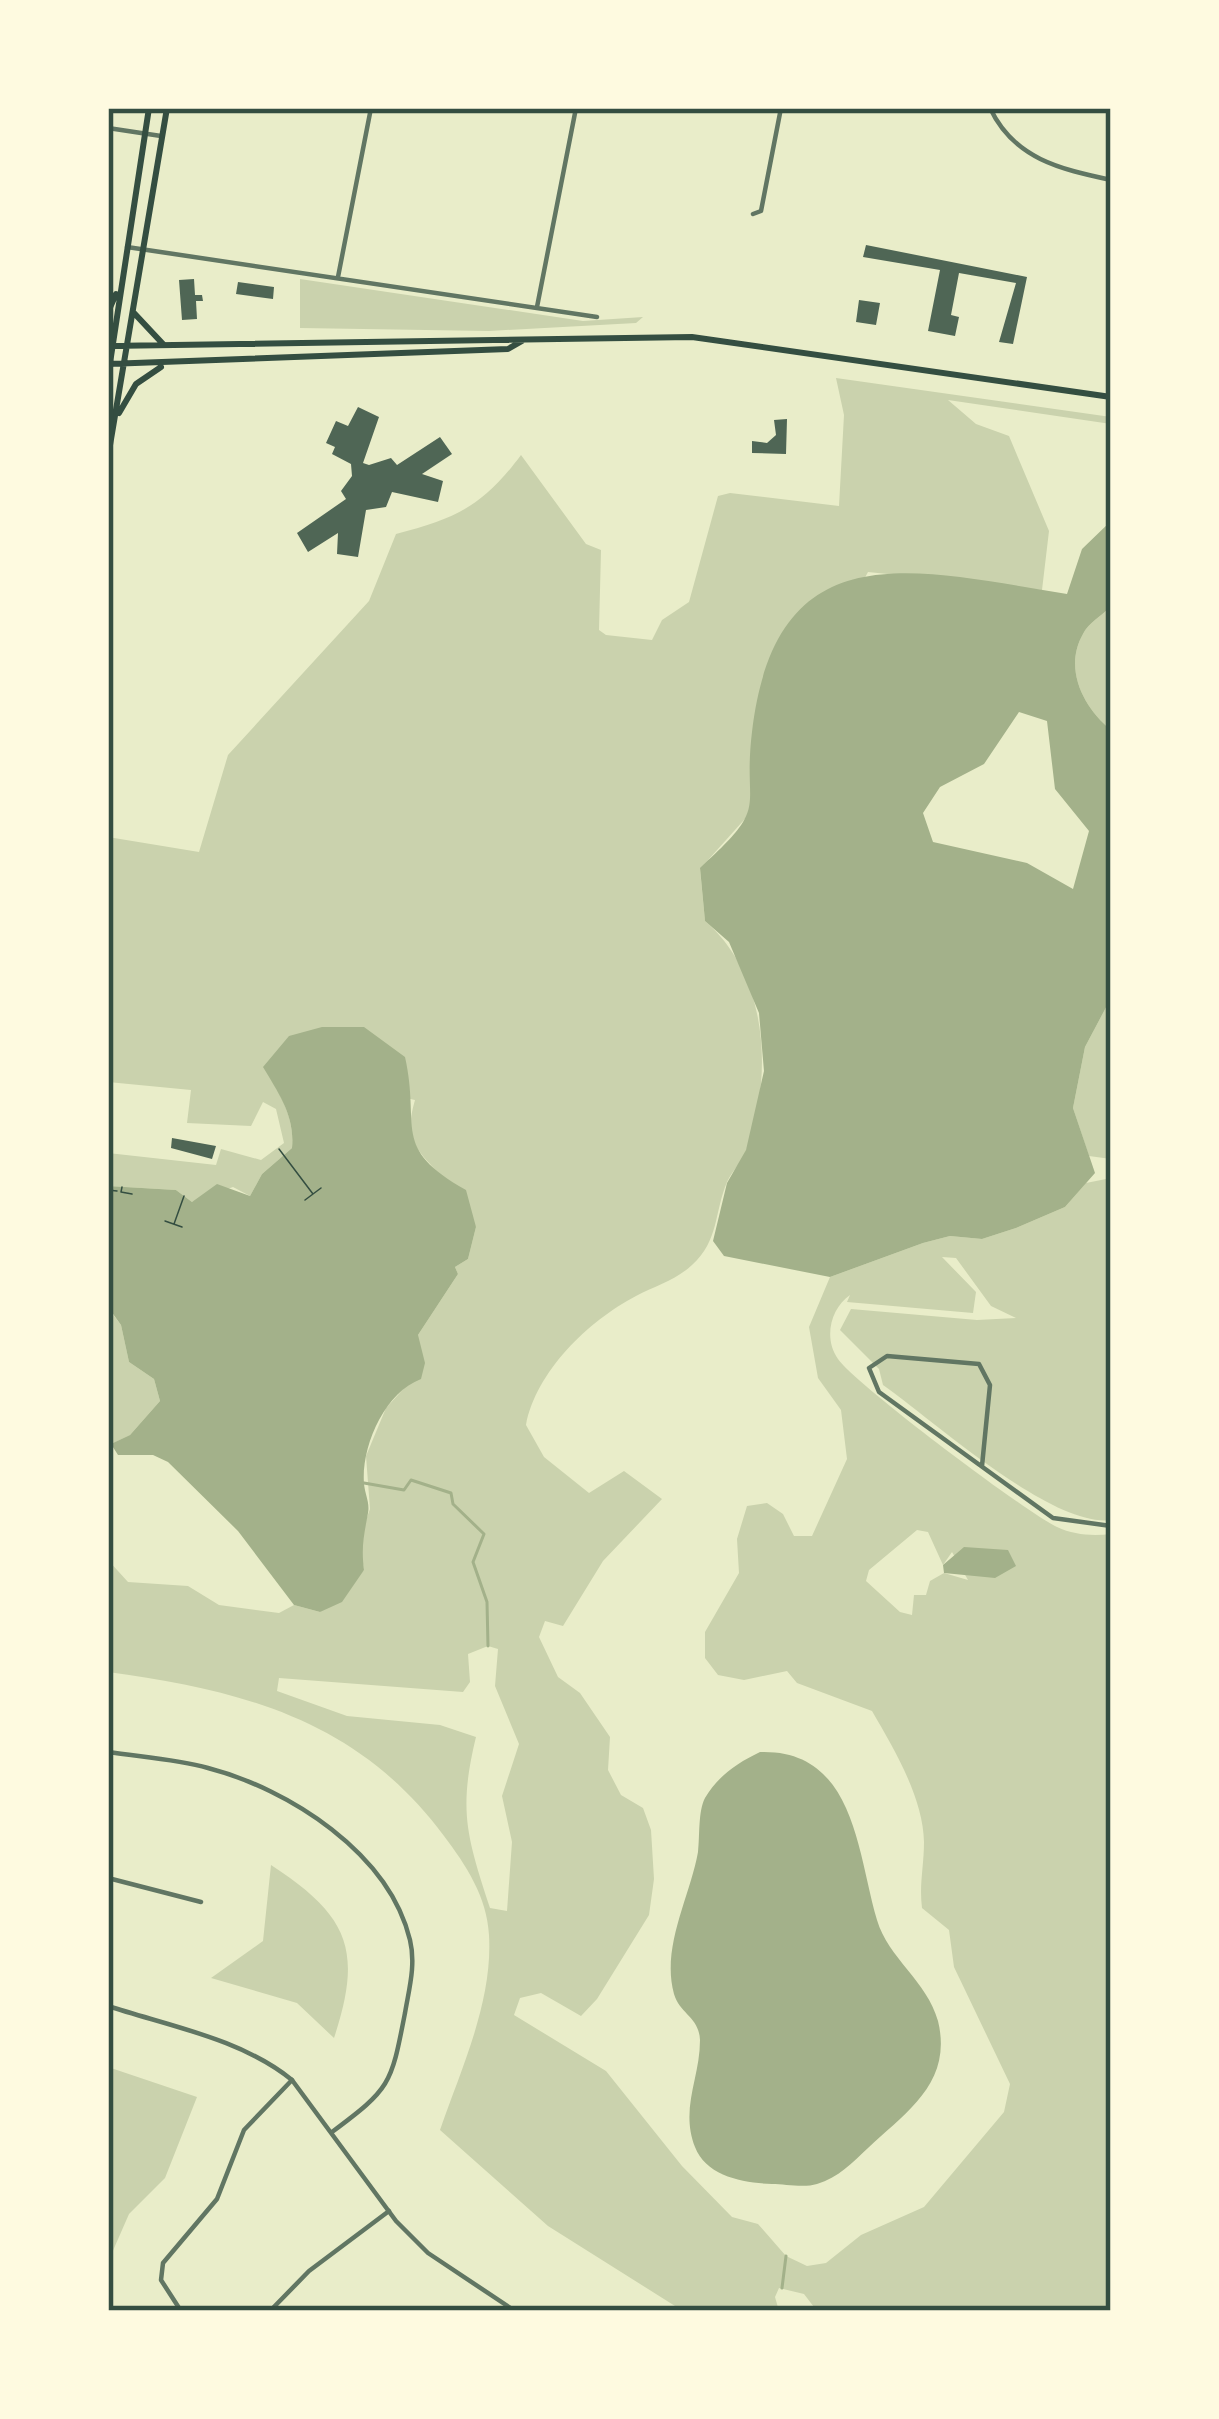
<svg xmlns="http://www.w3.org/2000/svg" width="1219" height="2419" viewBox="0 0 1219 2419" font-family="Commissioner,sans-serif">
	<rect width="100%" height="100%" fill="#e9edc9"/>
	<path fill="#cad2ad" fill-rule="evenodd" d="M300,279L583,321L643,317L636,323L489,331L300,328Z
		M836,378L1111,417V424L948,400L976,424L1009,436L1049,531L1042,590L868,572L753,783L752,811L700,869L705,921C768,975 774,1076 746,1151C742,1162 732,1171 727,1182C714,1213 719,1241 692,1265C676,1280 655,1286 636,1296C588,1321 536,1372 526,1425L544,1457L589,1493L624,1471L662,1499L603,1561L563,1626L545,1621L539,1637L558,1677L580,1693L610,1737L608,1770L621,1795L643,1808L651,1830L654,1879L649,1915L597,1999L581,2016L541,1993L520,1998L514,2015L606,2071L682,2166L732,2217L758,2224L786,2256L807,2266L826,2263L861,2235L924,2207L1004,2112L1010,2084L954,1967L949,1930L922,1908C919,1885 924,1866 924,1842C923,1797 894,1749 872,1711L797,1683L787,1671L744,1680L718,1675L705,1658V1632L739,1573L737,1539L747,1506L767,1503L783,1514L794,1536H812L847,1459L841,1410L818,1378L809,1327L830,1277L923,1243L950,1236L982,1239L1016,1228L1065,1207L1086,1183L1111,1178V1520C1052,1528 934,1421 883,1385L879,1369L840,1330L851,1309L977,1320L1016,1318L991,1306L956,1258L942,1257L976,1292L973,1313L847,1302L850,1295C831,1308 823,1338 838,1359C855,1384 1027,1513 1057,1527C1074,1535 1092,1536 1111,1534V2279L1106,2285L1111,2311H817L804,2294L779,2288L775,2297L779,2311H683L548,2226L440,2130C461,2069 493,2002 489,1935C487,1897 466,1865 444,1836C359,1721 243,1690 108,1672V1560L128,1582L188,1586L219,1605L279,1613L294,1605L320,1612L364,1570L359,1539L370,1509L366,1456L386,1408L408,1384L418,1335L458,1274L455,1267L468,1259L476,1227C465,1211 455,1191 442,1177C417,1149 403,1141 415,1100L264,1067C279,1093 295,1116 292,1148L262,1174L250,1196L233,1187L192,1202L176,1190L108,1186V1153L216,1165L221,1149L261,1160L284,1143L276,1109L263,1102L251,1126L187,1123L191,1090L108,1082V837L199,852L228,755L369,601L396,534C457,518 483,506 521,455L586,544L601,550L599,630L606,635L652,640L662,620L689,602L718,496L730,493L839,506L844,415ZM917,1530L928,1532L943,1565L952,1552L968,1580L944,1573L930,1581L926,1595H914L912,1615L900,1612L866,1581L869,1570ZM488,1646L498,1649L495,1686L519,1744L502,1796L512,1842L507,1911L490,1908C467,1837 458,1811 476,1737L440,1725L347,1716L277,1691L279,1678L463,1692L470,1682L468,1654Z
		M1111,606V730C1084,708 1063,669 1083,634C1088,623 1103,615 1111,606Z
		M1111,998V1159L1089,1156L1073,1108L1085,1047Z
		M108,1308L121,1325L129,1362L154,1379L160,1401L130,1435L108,1446Z
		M271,1865C349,1916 363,1950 334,2038L297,2003L211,1978L263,1941Z
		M108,2067L197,2097L165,2178L129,2214L108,2262L112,2311H108Z"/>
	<path fill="#a3b18a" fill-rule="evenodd" d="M1111,521V606C1103,615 1088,623 1083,634C1063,669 1084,708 1111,730V998L1085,1047L1073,1108L1095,1173L1065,1207L1016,1228L982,1239L950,1236L923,1243L830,1277L724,1256L713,1241L727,1183L746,1150L764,1071L759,1013L729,942L705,921L700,868C772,803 742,813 752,732C776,528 915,570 1067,594L1082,549ZM1019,712L1047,721L1055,789L1089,831L1073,889L1027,863L933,842L923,813L940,787L984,764Z
		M322,1027H364L405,1057C421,1128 390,1147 466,1190L476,1227L468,1259L455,1267L458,1274L418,1335L425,1363L421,1379C384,1393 361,1447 364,1484C365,1494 370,1503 368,1513C364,1535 361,1547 364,1570L342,1602L320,1612L294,1605L238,1531L168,1462L153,1455H118L111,1444L130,1435L160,1401L154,1379L129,1362L121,1325L108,1307V1186L176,1190L192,1202L217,1184L250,1196L262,1174L292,1148C295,1116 279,1094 263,1067L289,1036Z
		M964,1547L1008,1550L1016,1566L995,1578L944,1573L943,1565Z
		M760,1752C855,1749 857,1852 877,1920C888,1958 927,1981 938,2021C953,2083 906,2112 868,2148C853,2162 838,2178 817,2184C804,2188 785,2184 772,2184C743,2183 706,2176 695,2147C680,2108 700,2079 700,2040C699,2017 680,2014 674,1994C661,1947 690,1897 698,1852C700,1836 698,1811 705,1798C718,1776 737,1763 760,1752Z"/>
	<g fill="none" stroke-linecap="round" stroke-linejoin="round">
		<path stroke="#a3b18a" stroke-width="3" d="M364,1483L404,1490L411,1480L451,1493L453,1504L484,1534L473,1562L487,1602L488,1646
			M782,2288L786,2256"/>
	</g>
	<path fill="#4f6655" d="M866,245L1027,277L1013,344L999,342L1016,283L959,273L951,315L959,317L955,336L928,331L940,270L863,257Z
		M194,279L195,295H202L203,301H196L197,319L182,320L179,280Z
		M238,282L274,287L273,299L236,294Z
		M859,300L880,303L876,325L856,322Z
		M358,407L379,417L363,463L369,465L391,458L397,465L440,437L452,454L422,474L443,481L438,502L392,492L386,507L366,510L358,557L337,554L338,533L308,552L297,533L346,499L341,491L352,476L351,464L332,454L335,447L326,443L336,421L348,426Z
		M787,419L786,454L752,453V441L767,443L776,435L774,420Z
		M172,1138L216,1146L212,1159L171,1148Z"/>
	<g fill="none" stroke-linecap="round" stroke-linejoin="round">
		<path stroke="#344e41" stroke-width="1.5" d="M279,1149L313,1194
			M122,1187L121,1192L132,1194
			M108,1190L117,1191
			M305,1200L321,1188
			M165,1221L182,1227
			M174,1224L184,1196"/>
		<path stroke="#617663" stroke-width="4.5" d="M990,108C1014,159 1060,169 1111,180
			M753,214L761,211L781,108
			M127,247L597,317
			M338,277L371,108
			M537,307L576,108
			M982,1466L990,1385L979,1364L887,1356L869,1368L879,1392L1053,1518L1111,1526
			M108,1752C141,1757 176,1759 208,1768C289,1789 389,1853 410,1940C416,1965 409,1989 405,2013C391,2085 391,2088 332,2132
			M108,1878L201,1902
			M181,2311L161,2280L163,2263L217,2199L244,2130L292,2080
			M270,2311L309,2271L389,2211"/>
		<path stroke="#617663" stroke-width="4.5" d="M108,128L161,136
			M108,2006C169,2026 242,2039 292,2080L396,2221L428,2253L515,2311"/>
		<path stroke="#344e41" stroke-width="6" d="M108,312L116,294
			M134,313L163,344
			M108,346L692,337L1111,397
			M108,364L508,349L522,341
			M108,376L149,108
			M119,413L136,384L161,367
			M108,457L167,108"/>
	</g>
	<rect width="1219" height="2419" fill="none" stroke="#fefae0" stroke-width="222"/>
	<rect x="111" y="111" width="997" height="2197" fill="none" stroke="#344e41" stroke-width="4.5"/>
</svg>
